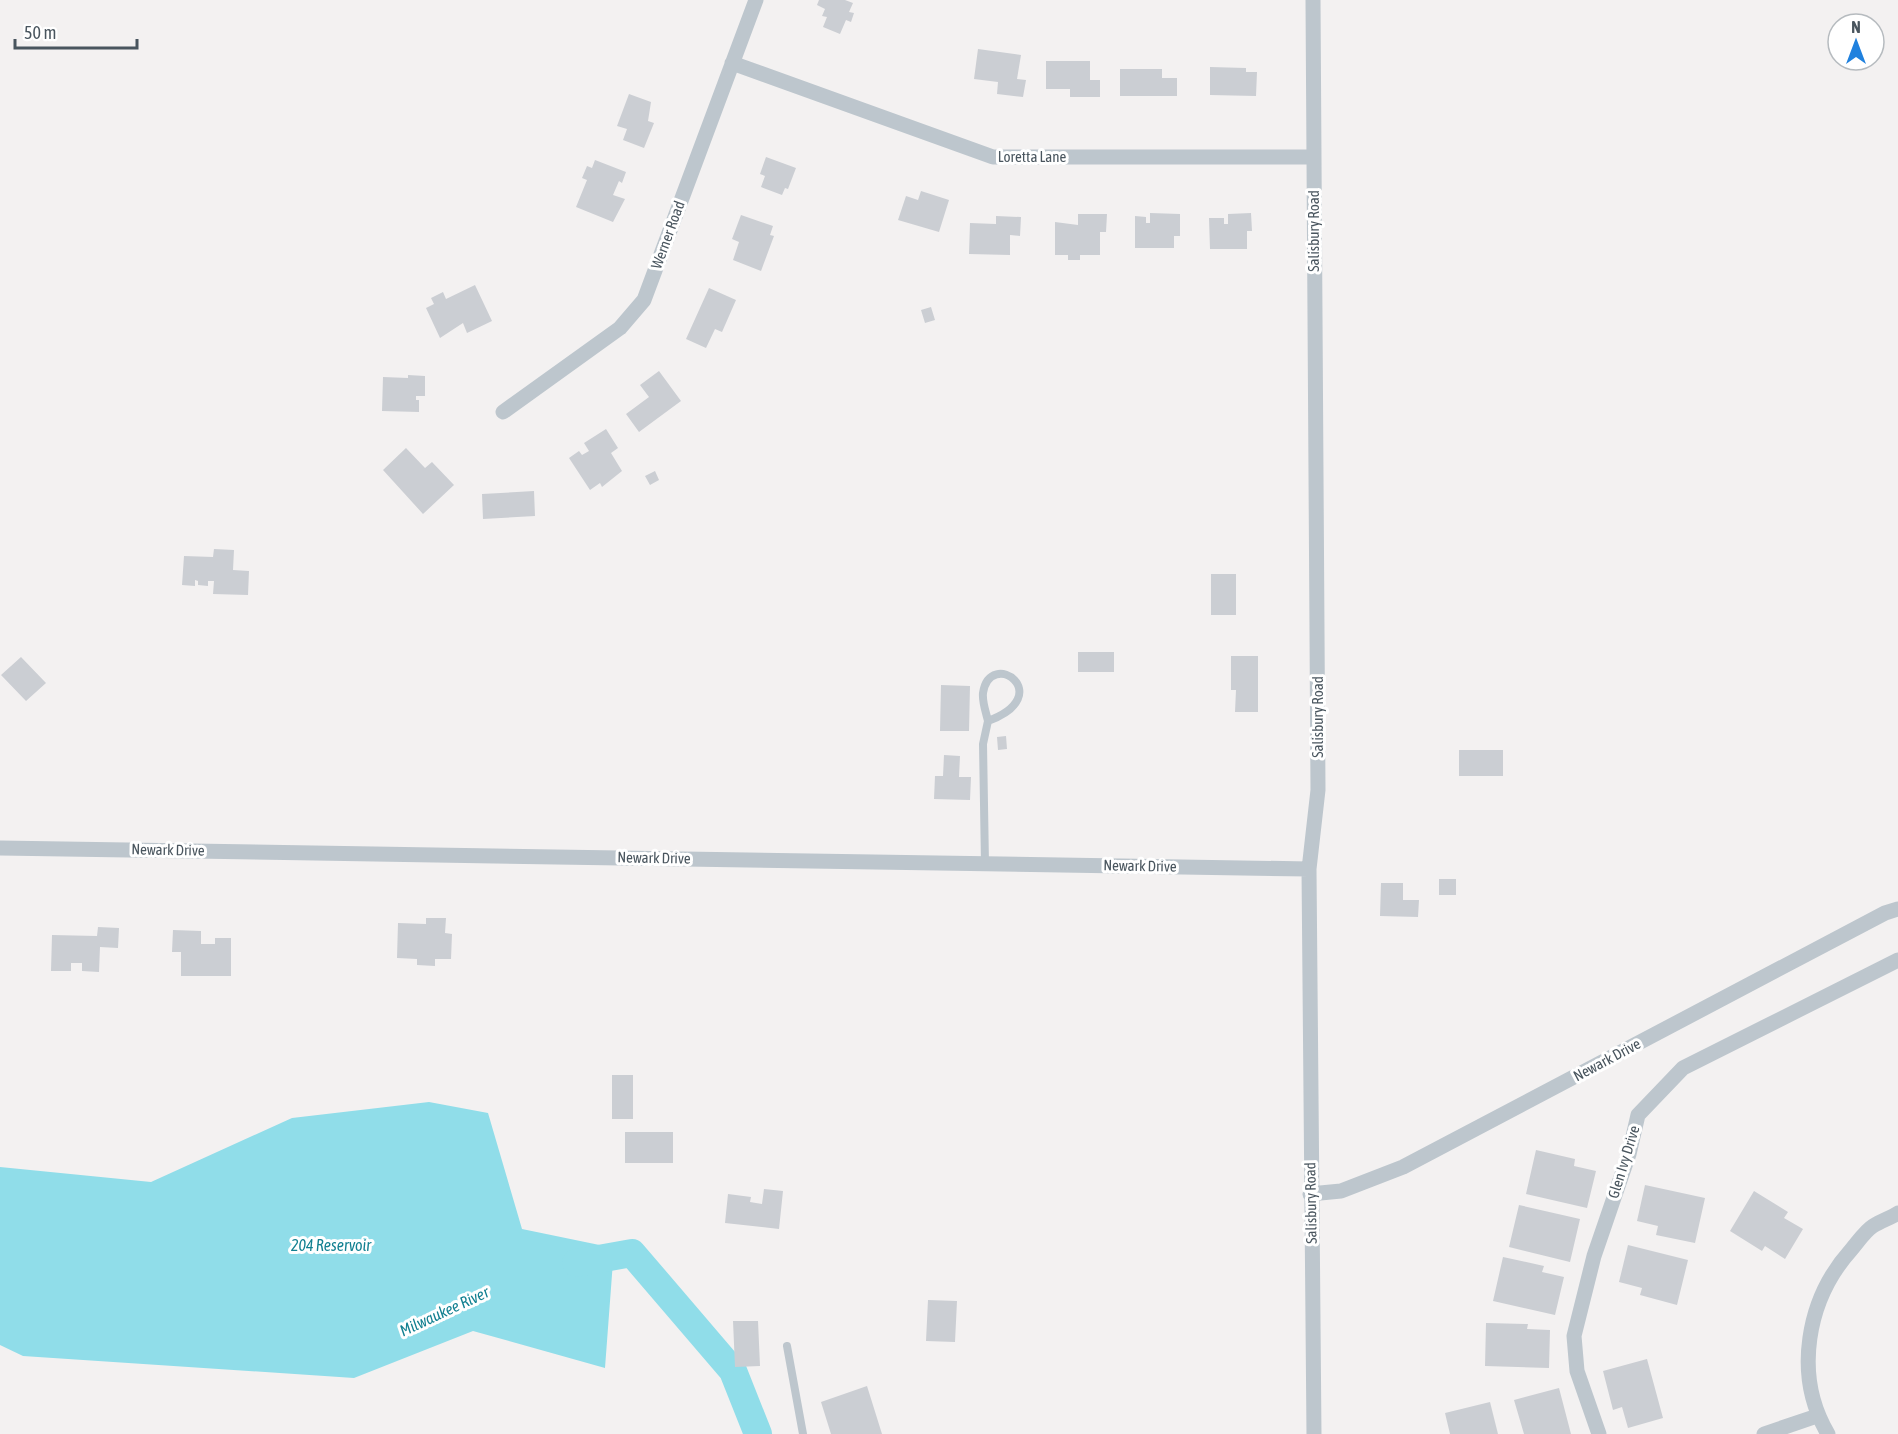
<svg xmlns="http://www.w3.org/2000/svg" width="1898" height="1434" viewBox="0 0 1898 1434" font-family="'Asap Condensed',sans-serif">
	<rect width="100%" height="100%" fill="#f3f1f1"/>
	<path fill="#90dde9" d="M429,1102L488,1113L522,1229L614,1248L605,1368L473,1331L354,1378L23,1356L0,1345V1167L151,1182L292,1118Z"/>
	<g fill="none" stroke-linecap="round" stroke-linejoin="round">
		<path stroke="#90dde9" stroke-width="28" d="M576,1263L632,1253L733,1371L758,1434"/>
	</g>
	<path fill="#cbced3" d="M819,0H845L853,3L849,12L854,13L851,22L846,20L840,34L823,27L827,17L822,16L825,9L817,5Z
		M978,49L1021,55L1017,79L1026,80L1023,97L997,94L998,82L974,79Z
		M1046,61H1090V80H1100V97H1070V89H1046Z
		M1210,67L1246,68V72H1257L1256,96L1210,95Z
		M1120,69H1162V78H1177V96H1120Z
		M629,94L651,102L648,121L654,123L644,148L623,140L627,129L617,126Z
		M766,157L796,168L788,189L785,188L782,195L761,187L765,176L760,174Z
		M595,160L626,172L622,183L619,181L613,195L625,199L613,222L576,207L587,180L582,178L587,166L592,168Z
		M921,191L949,200L939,232L898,220L906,196L918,200Z
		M1150,213L1180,214V236H1174V248H1135V216L1146,217V223H1150Z
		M1251,213L1252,231H1247V249H1210L1209,218H1224V224H1228V214Z
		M1078,214H1107L1106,232H1100V255H1080V260H1068V255H1055V222L1078,225Z
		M741,215L773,226L770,235L774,236L761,271L733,260L739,242L732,239Z
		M996,216L1021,217L1020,236L1010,235V255L969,254L970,223L996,224Z
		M475,285L492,321L467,333L463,323L440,338L426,308L434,304L431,298L443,292L446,299Z
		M709,288L736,300L722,332L715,329L706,348L686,339Z
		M931,307L935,320L925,323L921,310Z
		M659,371L681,401L639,432L626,414L649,397L640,385Z
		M408,375L425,376V396H416V400H419V412L382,411L383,377L408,378Z
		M606,429L618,448L611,453L622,471L602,487L600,483L590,490L569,458L579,451L582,455L589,451L584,443Z
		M406,448L425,468L432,462L454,485L423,514L383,470Z
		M655,471L659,480L650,485L645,476Z
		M534,491L535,516L483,519L482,494Z
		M214,549L234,550L233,570L249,571L248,595L213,594L214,581H208V586L198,585V581L195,580V586L182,585L184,556L213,557Z
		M1211,574H1236V615H1211Z
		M1078,652H1114V672H1078Z
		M1231,656H1258V712H1235L1236,690H1231Z
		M21,657L46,683L26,701L1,675Z
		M941,685L970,686L969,731H940Z
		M1006,736L1007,749L998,750L997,737Z
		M1459,750H1503V776H1459Z
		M944,755L960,756L959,777H971L970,800L934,799L935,776H943Z
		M1439,879H1456V895H1439Z
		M1381,883H1403V900H1419L1418,917L1380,916Z
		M426,918H446L445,933L452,934L451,959H435V966L417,965V959L397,958L398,923L426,924Z
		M98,927L119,928L118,948L100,947L99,972L82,971V963H71V971H51L52,935L97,936Z
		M173,930L201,931V944H215V938H231V976H181V952H172Z
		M612,1075H633V1119H612Z
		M625,1132H673V1163H625Z
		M1536,1150L1575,1159L1574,1166L1596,1171L1587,1208L1526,1194Z
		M1645,1185L1705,1198L1695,1243L1656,1235L1658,1226L1637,1221Z
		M764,1189L783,1191L779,1229L725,1223L728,1194L751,1197L750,1202L762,1204Z
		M1754,1191L1788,1212L1784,1218L1803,1229L1785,1259L1765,1246L1762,1251L1730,1231Z
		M1519,1205L1580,1219L1570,1262L1509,1247Z
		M1628,1245L1688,1260L1677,1305L1640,1295L1642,1288L1619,1282Z
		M1503,1257L1544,1266L1542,1272L1564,1277L1555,1315L1493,1301Z
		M928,1300L957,1301L955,1342L926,1341Z
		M733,1321H758L760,1366L735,1367Z
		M1486,1323L1528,1324L1527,1329L1550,1330L1549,1368L1485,1366Z
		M1647,1359L1663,1418L1628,1428L1622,1407L1613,1410L1603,1371Z
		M867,1386L882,1434H831L821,1402Z
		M1559,1388L1571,1434H1524L1514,1400Z
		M1490,1402L1498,1434H1450L1445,1413Z"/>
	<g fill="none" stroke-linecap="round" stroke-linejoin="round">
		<path stroke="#bdc6cd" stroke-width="8" d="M985,864L983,744L988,721C1058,695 990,647 983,693C982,702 986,712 988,721
			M787,1346L803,1434"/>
		<path stroke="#bdc6cd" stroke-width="15" d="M1313,0L1318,790L1309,869L1314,1434
			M732,63L993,157H1313
			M503,412L620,328L644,300L756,0
			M0,848L1309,869
			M1310,1194L1341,1191L1403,1167L1885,913L1898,909
			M1599,1434L1577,1371L1574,1336L1594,1256L1629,1154L1638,1115L1683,1068L1898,960
			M1764,1434L1817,1416
			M1828,1434C1793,1375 1807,1299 1851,1250C1858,1242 1865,1231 1873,1226C1881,1221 1890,1218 1898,1213"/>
	</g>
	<g text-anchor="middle" stroke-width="6" stroke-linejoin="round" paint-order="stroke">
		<g font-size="15" fill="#49555e" stroke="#fff">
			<text x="1032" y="162">Loretta Lane</text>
			<text transform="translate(1314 231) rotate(-90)" y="5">Salisbury Road</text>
			<text transform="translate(668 235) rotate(-70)" y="5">Werner Road</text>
			<text transform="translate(1318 717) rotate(-90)" y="5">Salisbury Road</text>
			<text transform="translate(168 850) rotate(1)" y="5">Newark Drive</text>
			<text transform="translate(654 858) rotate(1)" y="5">Newark Drive</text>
			<text transform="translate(1140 866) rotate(1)" y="5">Newark Drive</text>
			<text transform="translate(1607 1060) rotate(-28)" y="5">Newark Drive</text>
			<text transform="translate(1624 1162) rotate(-73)" y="5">Glen Ivy Drive</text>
			<text transform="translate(1311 1203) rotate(-91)" y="5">Salisbury Road</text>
		</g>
		<g font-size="16" font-style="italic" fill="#128091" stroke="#fff">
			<text x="331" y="1251">204 Reservoir</text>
			<text transform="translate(444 1311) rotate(-25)" y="6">Milwaukee River</text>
		</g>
	</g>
	<g transform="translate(1856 42)"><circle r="28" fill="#ffffff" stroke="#b6bbbf" stroke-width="1.5"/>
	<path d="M0-4.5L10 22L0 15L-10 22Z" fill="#2081de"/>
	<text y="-9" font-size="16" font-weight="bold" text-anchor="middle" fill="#49555e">N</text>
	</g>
	<path d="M15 39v9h122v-9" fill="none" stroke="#49555e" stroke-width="3"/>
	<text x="24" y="39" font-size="18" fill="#49555e" stroke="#ffffff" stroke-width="4.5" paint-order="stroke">50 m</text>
</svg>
